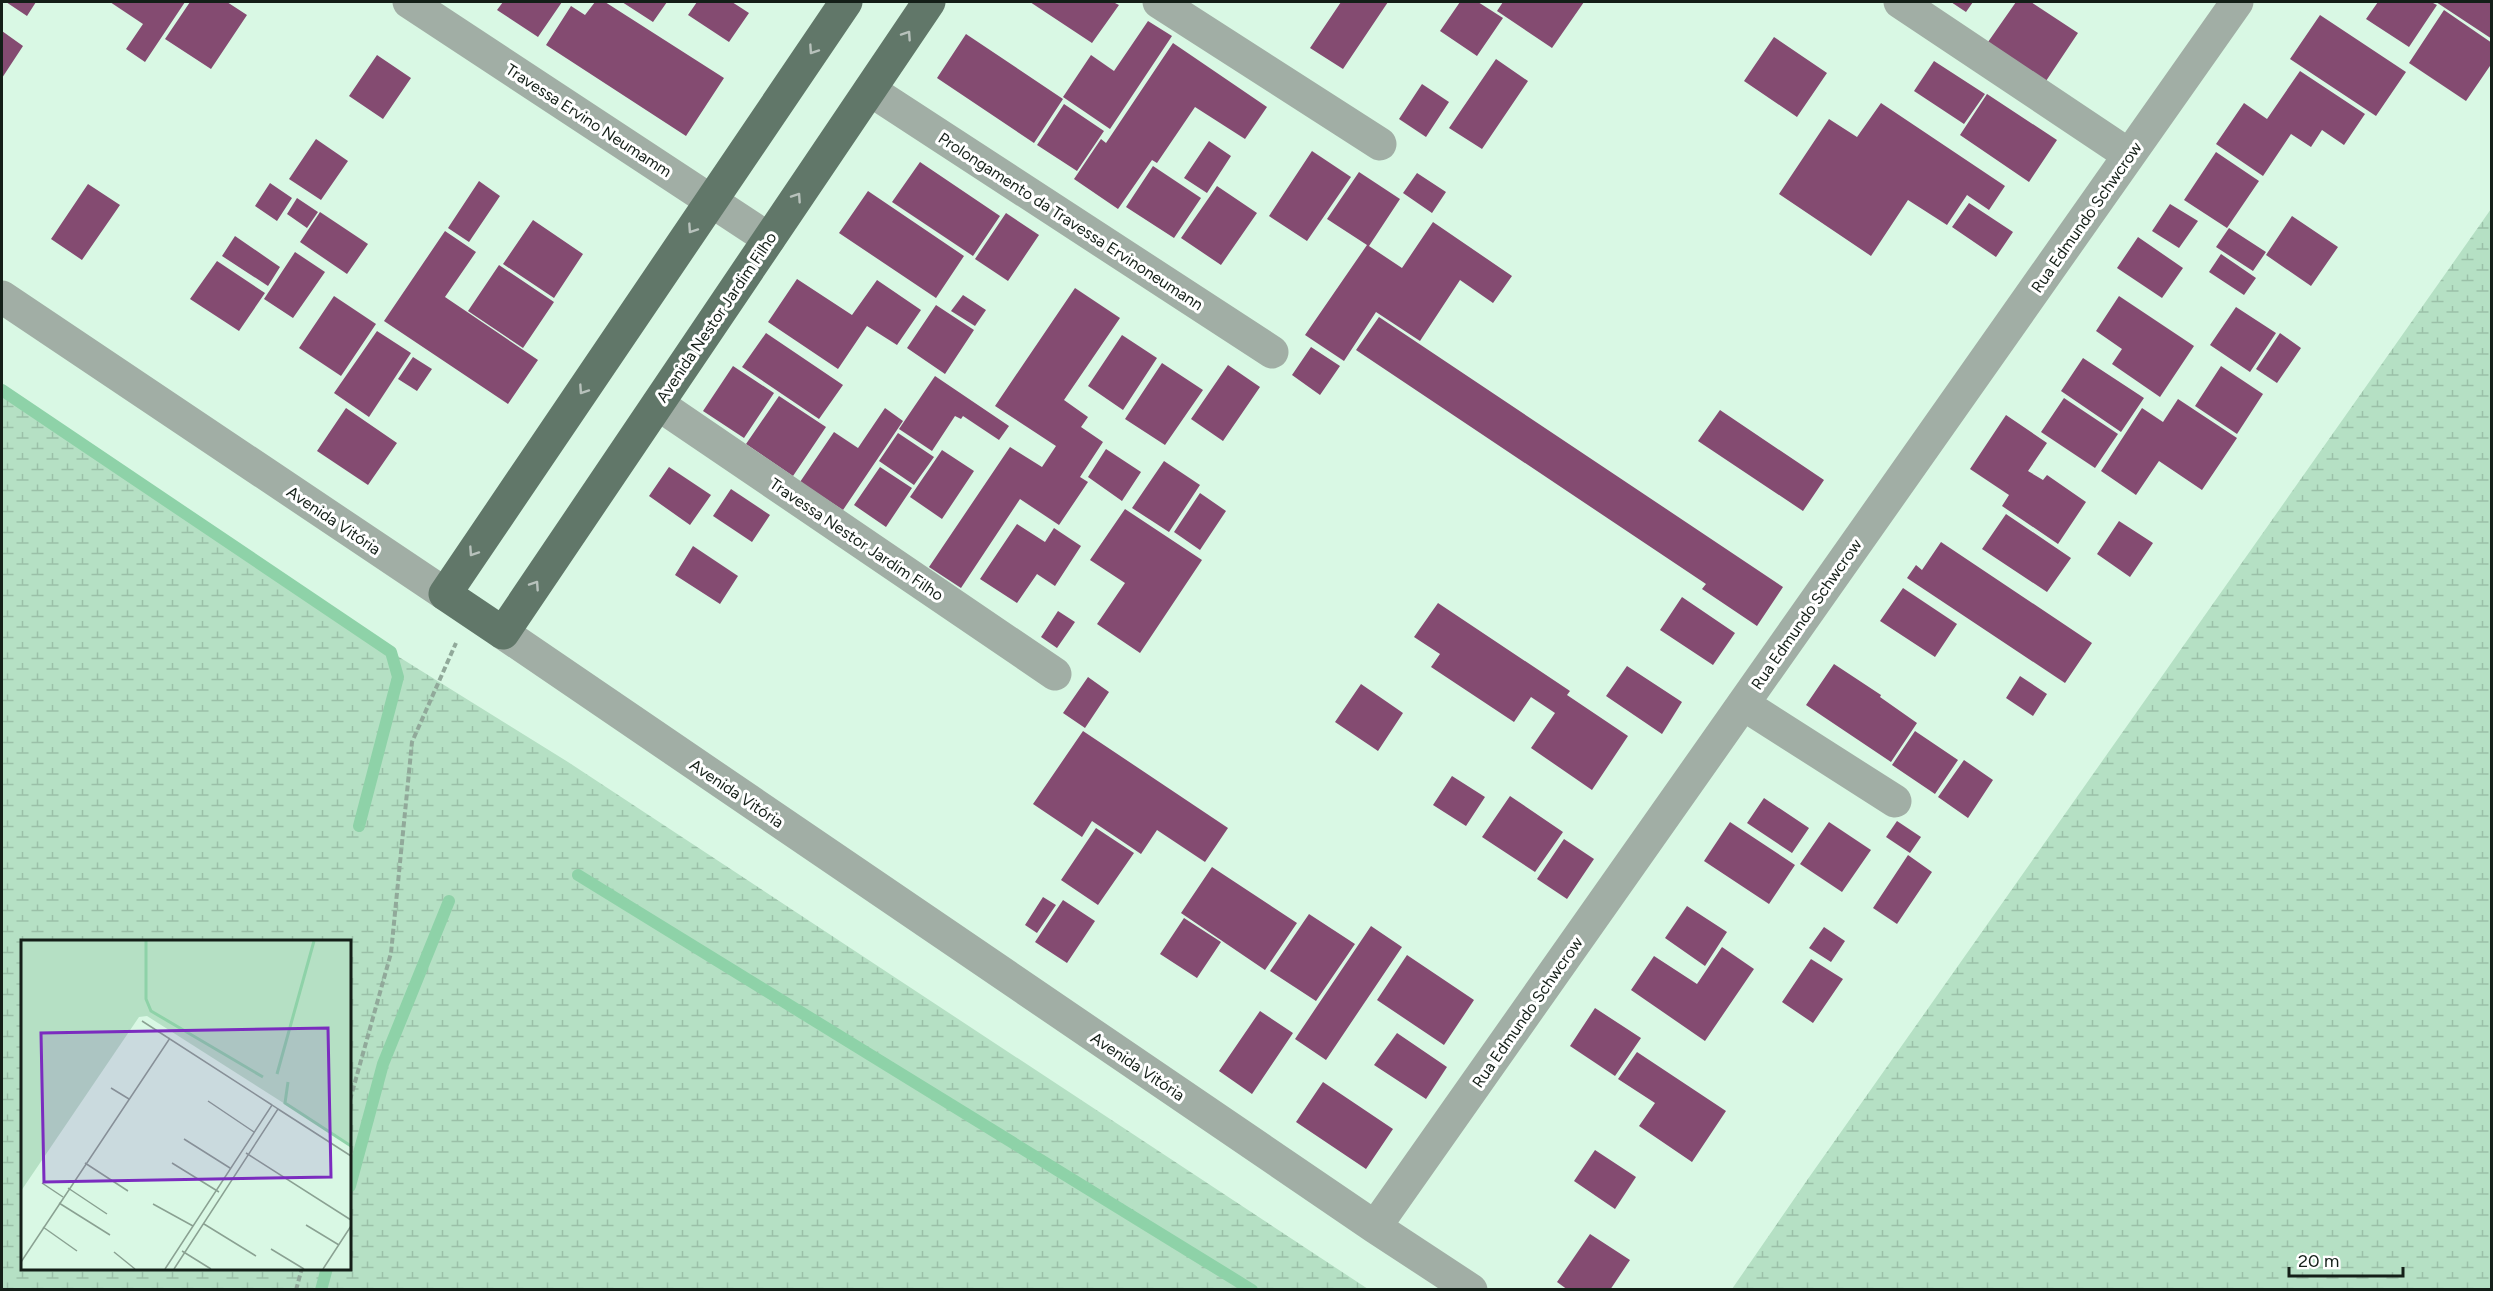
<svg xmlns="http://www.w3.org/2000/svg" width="2493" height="1291" viewBox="0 0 2493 1291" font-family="Figtree,sans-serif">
	<defs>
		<pattern id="wetland-marsh" width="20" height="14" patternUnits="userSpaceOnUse" patternTransform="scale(1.5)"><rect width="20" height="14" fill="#b5e0c4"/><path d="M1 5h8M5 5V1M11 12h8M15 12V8" fill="none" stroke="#9bc0a8"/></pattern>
	</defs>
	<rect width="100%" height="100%" fill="#d9f8e4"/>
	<path fill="url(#wetland-marsh)" fill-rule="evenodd" d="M2491,209V1289H1732L1810,1176Z
		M2,390L391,652L568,762L1368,1289H2ZM22,942H350V1268H22Z"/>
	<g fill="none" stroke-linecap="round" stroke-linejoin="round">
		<path stroke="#8ed2a8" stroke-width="12" d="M2,390L391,652L398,677L359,826
			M578,875L1252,1290
			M350,1186L383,1064L449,901
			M321,1290L327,1268"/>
	</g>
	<path fill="#844b71" d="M6,2H36L27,16Z
		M110,2H185L145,62L126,49L143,24Z
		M190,2H227L247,15L211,69L165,39Z
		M503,2H562L538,37L497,10Z
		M595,2H605L724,78L686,136L546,45L571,6L585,15Z
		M622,2H667L653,22Z
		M697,2H732L749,13L729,42L688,15Z
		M1030,2H1113L1119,5L1092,43Z
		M1341,2H1388L1343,69L1310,48Z
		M1460,2H1478L1503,18L1477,56L1440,31Z
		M1503,2H1584L1552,48L1497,11Z
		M1951,2H1973L1966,12Z
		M2016,2H2031L2078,33L2046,81L1988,42Z
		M2378,2H2431L2437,5L2409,47L2366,19Z
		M2436,2H2492V39Z
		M2444,10L2492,43V63L2466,101L2409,63Z
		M2320,15L2406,72L2376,116L2290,59Z
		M1148,21L1172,36L1110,129L1063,97L1091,55L1114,71Z
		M2,31L23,46L2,78Z
		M966,34L1063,99L1034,143L937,78Z
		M1774,37L1827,73L1797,117L1744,81Z
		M1173,43L1267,107L1245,139L1195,107L1157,163L1152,160L1118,209L1074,179L1101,139L1106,143Z
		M377,55L411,78L383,119L349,96Z
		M1496,59L1528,81L1482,149L1449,128Z
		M1934,61L1985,94L1964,124L1914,91Z
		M2300,71L2365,114L2344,145L2322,130L2311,147L2291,134L2263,176L2216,144L2244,103L2267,119Z
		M1422,84L1449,102L1426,137L1399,119Z
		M1987,94L2057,140L2029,182L1960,135Z
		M1881,103L2005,186L1989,210L1967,195L1947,225L1908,200L1871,256L1779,194L1829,119L1857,137Z
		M1064,104L1104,131L1077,171L1037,145Z
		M316,139L348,161L321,200L289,179Z
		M1209,141L1231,156L1207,193L1184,178Z
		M1312,151L1351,177L1307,241L1269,216Z
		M2216,152L2259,181L2227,228L2184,200Z
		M920,162L1000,216L973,256L892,202Z
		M1153,166L1201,198L1174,238L1126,207Z
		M1359,172L1400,199L1369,246L1402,268L1433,222L1512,276L1493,303L1460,280L1420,341L1376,312L1344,361L1305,335L1367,245L1327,219Z
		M1417,173L1446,192L1432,213L1403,193Z
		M479,181L500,196L469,242L448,228Z
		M270,183L292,198L277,221L255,206Z
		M88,184L120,205L82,260L51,239Z
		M1217,186L1257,213L1221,265L1181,238Z
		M868,191L964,256L936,298L839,233Z
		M297,198L318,212L307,228L287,214Z
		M1969,203L2013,232L1996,257L1952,227Z
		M2170,204L2198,221L2179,248L2152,231Z
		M320,212L368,244L347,274L300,242Z
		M1006,213L1039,235L1008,281L975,259Z
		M2292,216L2338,247L2311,286L2266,255Z
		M533,220L583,254L554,298L503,264Z
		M2229,228L2266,252L2253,271L2216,247Z
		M445,231L476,252L445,297L538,360L508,404L384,321Z
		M235,236L280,267L268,286L222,256Z
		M2138,237L2183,268L2162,298L2117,268Z
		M295,252L325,272L293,318L264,299Z
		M2221,254L2256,278L2244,295L2209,272Z
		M217,261L265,293L239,331L190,299Z
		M499,265L554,302L523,348L468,311Z
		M797,279L852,315L877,280L921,310L897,345L867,326L838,369L768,322Z
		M1075,288L1120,318L1064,400L1088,417L1081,427L1103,442L1080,477L1088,482L1059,525L1020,499L961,588L929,567L1010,447L1042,467L1056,446L995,406Z
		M963,295L986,310L975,326L951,311Z
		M334,296L376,324L341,376L299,348Z
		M2119,296L2194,346L2160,397L2112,364L2122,349L2096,331Z
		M936,305L974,330L945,374L907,348Z
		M2236,307L2276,333L2250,372L2210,345Z
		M1379,317L1783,587L1757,626L1702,589L1706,584L1356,350Z
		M377,331L411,353L369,417L334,393Z
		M766,333L843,385L819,419L742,367Z
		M2280,333L2301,348L2277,383L2256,369Z
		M1122,335L1157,358L1123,410L1088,386Z
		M1311,347L1340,366L1320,395L1292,375Z
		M413,357L432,369L417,391L398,379Z
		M2083,358L2144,398L2121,432L2061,391Z
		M1162,363L1203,390L1165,445L1125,419Z
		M1228,365L1260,387L1223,441L1191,419Z
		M733,366L774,393L744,438L703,411Z
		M2221,366L2263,394L2237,434L2195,406Z
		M935,376L1009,426L999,440L963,416L961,419L955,416L932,451L899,429Z
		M779,396L826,427L793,476L746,444Z
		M2064,398L2118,434L2095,468L2041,432Z
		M2178,399L2237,438L2202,490L2159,461L2136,495L2101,471L2142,408L2163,422Z
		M346,408L397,443L368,485L317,451Z
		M885,408L903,421L843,510L800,482L834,432L858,448Z
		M1720,410L1824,480L1803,511L1698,441Z
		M2006,415L2047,443L2028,471L2043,480L2047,475L2086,502L2058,544L2002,506L2009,495L1970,469Z
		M898,433L934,457L914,485L879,461Z
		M1106,449L1141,472L1122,501L1088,477Z
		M942,450L974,471L942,519L910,497Z
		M1164,461L1200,485L1169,532L1132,508Z
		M669,467L711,495L690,525L649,496Z
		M880,467L912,488L886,527L854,505Z
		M731,489L770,515L752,542L713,516Z
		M1200,493L1226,511L1200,550L1174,532Z
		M1125,509L1202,560L1140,653L1097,624L1125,583L1090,560Z
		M2006,514L2071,558L2047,592L1982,549Z
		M2119,521L2153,543L2130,577L2097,554Z
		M1017,524L1045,542L1054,528L1081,546L1055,586L1037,574L1017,603L980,579Z
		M1941,542L2092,643L2065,683L1907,578L1916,565L1922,570Z
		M693,546L738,576L720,604L675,575Z
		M1903,588L1957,624L1935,657L1880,621Z
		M1682,597L1735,633L1713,665L1660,630Z
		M1438,603L1570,691L1567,695L1628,736L1592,790L1531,748L1555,713L1531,697L1514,722L1431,667L1440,654L1414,637Z
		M1058,611L1075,622L1057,648L1041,637Z
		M1834,664L1881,695L1880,697L1917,723L1891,762L1806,705Z
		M1627,666L1682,702L1662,734L1606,696Z
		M2020,676L2047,694L2033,716L2006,698Z
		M1088,677L1109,692L1085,728L1063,713Z
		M1361,684L1403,713L1378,751L1335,722Z
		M1083,731L1228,828L1205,862L1157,830L1141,854L1092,821L1082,837L1033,804Z
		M1915,731L1958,760L1935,794L1892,765Z
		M1964,760L1993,780L1968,818L1938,797Z
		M1452,776L1485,797L1466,826L1433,805Z
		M1510,796L1563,832L1535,872L1482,837Z
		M1764,798L1809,828L1792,853L1747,823Z
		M1897,821L1921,837L1910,853L1886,837Z
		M1730,822L1795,865L1769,904L1704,861Z
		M1829,822L1871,850L1842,892L1800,864Z
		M1096,828L1134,853L1098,905L1061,880Z
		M1564,839L1594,859L1567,899L1537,879Z
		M1908,855L1932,872L1897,924L1873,908Z
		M1212,867L1297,923L1265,970L1181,913Z
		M1043,897L1056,905L1037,933L1025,925Z
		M1063,900L1095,921L1067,963L1035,942Z
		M1687,906L1727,932L1705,966L1665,938Z
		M1309,914L1355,944L1316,1001L1270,971Z
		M1184,918L1221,942L1197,978L1160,954Z
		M1371,926L1402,947L1326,1060L1295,1039Z
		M1824,927L1845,941L1831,962L1809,948Z
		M1722,947L1754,969L1705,1041L1631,990L1654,956L1697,984Z
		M1407,955L1474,1000L1444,1045L1377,1000Z
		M1811,959L1843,979L1813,1023L1782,1002Z
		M1595,1008L1641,1038L1615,1076L1570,1046Z
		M1260,1011L1293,1033L1252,1094L1219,1071Z
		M1397,1033L1447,1067L1426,1099L1374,1065Z
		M1637,1052L1726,1111L1692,1162L1639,1126L1655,1103L1618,1079Z
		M1323,1082L1393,1129L1366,1169L1296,1122Z
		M1595,1150L1636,1177L1615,1209L1574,1181Z
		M1590,1234L1630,1260L1610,1290H1568L1557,1282Z"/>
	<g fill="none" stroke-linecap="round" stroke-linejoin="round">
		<path stroke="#91a99a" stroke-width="4" stroke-dasharray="6 3" stroke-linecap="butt" d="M350,1100L391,953L412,742L456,643
			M296,1290L302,1268"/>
		<path stroke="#a1aea5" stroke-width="33" d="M409,2L769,239
			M1159,2L1380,144
			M1900,2L2129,155
			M870,90L1272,352
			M2,297L445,594
			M658,404L1055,674
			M503,633L1375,1227L1471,1290
			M1743,704L1895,801
			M1375,1227L2237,2"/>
		<path stroke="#617769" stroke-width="33" d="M846,2L445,594L503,633L929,2"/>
	</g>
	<defs><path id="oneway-chevron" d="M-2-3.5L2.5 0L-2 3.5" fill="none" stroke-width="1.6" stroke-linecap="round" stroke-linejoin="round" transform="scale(1.5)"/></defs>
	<g stroke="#b8c2bc">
		<use href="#oneway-chevron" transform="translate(907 35) rotate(-56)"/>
		<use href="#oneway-chevron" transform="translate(813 50) rotate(124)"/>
		<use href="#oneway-chevron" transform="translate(797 197) rotate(-56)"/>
		<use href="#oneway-chevron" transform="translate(692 229) rotate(124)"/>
		<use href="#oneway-chevron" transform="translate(583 390) rotate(124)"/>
		<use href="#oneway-chevron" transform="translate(473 552) rotate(124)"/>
		<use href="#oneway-chevron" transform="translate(535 585) rotate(-56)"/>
	</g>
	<g text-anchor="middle" stroke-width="6" stroke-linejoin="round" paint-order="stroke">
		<g font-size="16" fill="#141f18" stroke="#fff">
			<text transform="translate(589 120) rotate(33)" y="6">Travessa Ervino Neumamm</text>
			<text transform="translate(2086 217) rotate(-55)" y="6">Rua Edmundo Schwcrow</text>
			<text transform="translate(1071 221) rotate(33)" y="6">Prolongamento da Travessa Ervinoneumann</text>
			<text transform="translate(716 317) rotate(-56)" y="6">Avenida Nestor Jardim Filho</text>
			<text transform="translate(334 520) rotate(34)" y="6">Avenida Vitória</text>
			<text transform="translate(857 539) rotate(34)" y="6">Travessa Nestor Jardim Filho</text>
			<text transform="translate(1806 614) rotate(-55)" y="6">Rua Edmundo Schwcrow</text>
			<text transform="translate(737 793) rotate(34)" y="6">Avenida Vitória</text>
			<text transform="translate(1527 1012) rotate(-55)" y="6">Rua Edmundo Schwcrow</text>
			<text transform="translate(1138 1066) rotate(34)" y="6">Avenida Vitória</text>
		</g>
	</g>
	<g transform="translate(21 940)">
		<rect width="330" height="330" fill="#d9f8e4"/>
		<path d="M0,1H330V206L126,76L118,77L0,251Z" fill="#b5e0c4"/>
		<path fill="none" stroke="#8ed2a8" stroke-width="3" d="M125,1V59L130,71L242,137M256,134L293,1M267,142L264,163L330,206"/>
		<path fill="none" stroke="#8aa192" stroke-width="1.5" d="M121,81L251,165M90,148L108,159M187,161L233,192M257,169L330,216M163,199L209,228M225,213L330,280M64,223L107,251M151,223L198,252M21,243L42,257M47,248L86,274M38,263L89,295M132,264L172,286M183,284L235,316M285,285L318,305M22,287L56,311M250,309L283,329M161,311L190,329M93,312L114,329M0,322L149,98M144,329L251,165L257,169L153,329M302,329L330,286"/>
		<path fill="#7b2cbf" fill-opacity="0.15" stroke="#7b2cbf" stroke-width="3" d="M307,88L310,237L23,242L20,93Z"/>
		<rect width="330" height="330" fill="none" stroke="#141f18" stroke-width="3"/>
	</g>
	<rect width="2493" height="1291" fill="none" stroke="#141f18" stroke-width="6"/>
	<path d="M2289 1267v9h114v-9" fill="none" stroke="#141f18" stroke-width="3"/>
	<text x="2298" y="1267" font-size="18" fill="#141f18" stroke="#ffffff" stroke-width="4.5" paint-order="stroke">20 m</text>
</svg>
